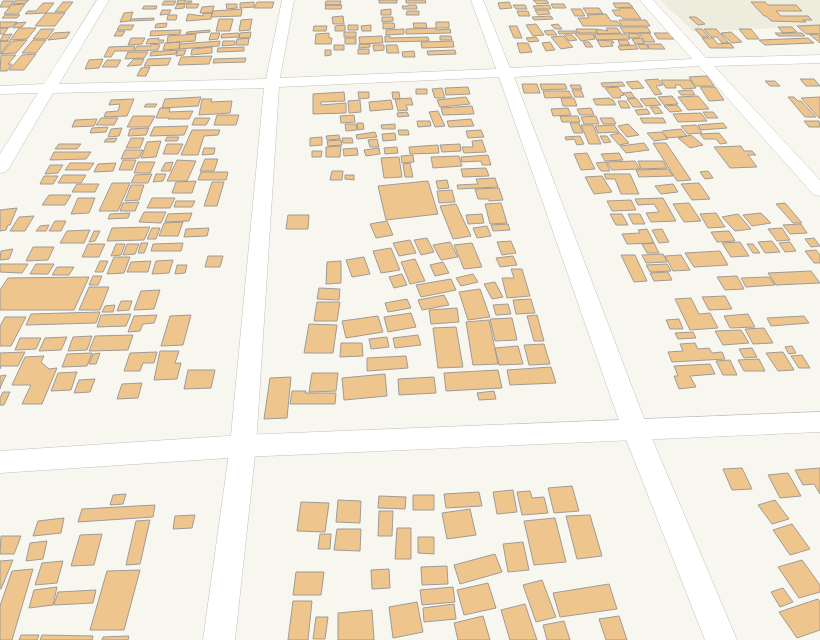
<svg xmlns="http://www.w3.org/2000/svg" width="820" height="640" viewBox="0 0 820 640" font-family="'Fira Sans Condensed',sans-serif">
	<rect width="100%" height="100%" fill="#f7f6ef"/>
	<path fill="#eeecdd" d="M660,0H820V26L694,32Z"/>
	<path fill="#efc58e" stroke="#a09b96" d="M16,0H29L26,3L13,4Z
		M178,0H185L184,1H192L191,3L177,4Z
		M379,0H397V3H379Z
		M406,0H425L426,3H406Z
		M533,0H546L549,3L537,4Z
		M3,1H14L9,7H0Z
		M164,1H176L174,5H162Z
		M326,1H341L340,5H325Z
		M63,2H73L65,12H55Z
		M254,2V7L240,8V3Z
		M257,2H274L272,8H254Z
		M509,2L512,8L500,9L498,3Z
		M751,2H765L768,5H796L802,11H776L781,16H808L812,20H803L806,22L771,21L766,16H764Z
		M43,3H54L46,13L25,14L28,11H36Z
		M613,3H629L633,7L616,8Z
		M25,4L18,14H4L11,5Z
		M177,4H185L184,8L175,9Z
		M187,4H199L197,8H186Z
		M226,4H237V8L227,9Z
		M551,4H564L566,8H553Z
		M326,5H342L341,9H325Z
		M408,5H416L417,9H403L402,6H408Z
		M513,5H525L527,9H516Z
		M549,5L551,9H535L533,6Z
		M144,6H157L156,9H142Z
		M214,6L212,13H200L202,7Z
		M583,8H599L603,14H587Z
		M619,8H633L641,19H623L621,16H616L612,10H620Z
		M242,9L241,16L211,17L213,11Z
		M391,9V15H381V10Z
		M571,9H581L585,16H575Z
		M162,10H171L169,14L160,15Z
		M535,10H548L550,14L538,15Z
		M407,11H419V15H406Z
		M517,11H528L530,16H519Z
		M133,12L130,21L120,22L124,13Z
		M46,13H65L55,26H35Z
		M203,13H212L211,19L186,21L188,14L203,16Z
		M606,14L611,21H617L621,26H583L578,18H589L587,15Z
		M5,15H20L17,18H2Z
		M168,15H177L176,20H167Z
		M343,16L344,24H333L332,17Z
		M551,16L553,19L534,20L532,17Z
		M382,17H393V21L382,22Z
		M689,17H696L705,24L698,25Z
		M154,18V20L130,21L131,19Z
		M219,19H233L230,31H216Z
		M252,19L250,30L239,31L241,20Z
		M619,20H646L650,26H622Z
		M0,22H17L12,27L0,28Z
		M26,22L22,27L13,28L17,23Z
		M436,22H449V28H436Z
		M167,23L166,27L155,28L156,24Z
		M383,23H394L395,28L383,29Z
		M413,23H426L427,28H414Z
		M536,24L544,35L533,36L526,25Z
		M558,24L562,29H555L551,25Z
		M120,25H134L131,30H117Z
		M345,25V31H335V26Z
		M348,25H358V30H348Z
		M371,25V31H362L361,26Z
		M820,25V34H806L797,26Z
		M314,26H327L326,31H313Z
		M509,26H517L522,38H514Z
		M620,27H647L651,33H624Z
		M778,27H792L797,32L783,33Z
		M0,28H8L4,34H0Z
		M19,28H36L27,39L10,40Z
		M436,28V30L450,29L451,33L406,34V29Z
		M606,28H617L621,33L598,34L596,29L608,31Z
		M41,29H54L47,39H33Z
		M404,29V34L386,35V30Z
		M576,29H595L597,33H578Z
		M695,29H702L709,37H702Z
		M704,29H716L729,43H722L717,37H711Z
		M739,29H751L759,39H747Z
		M181,30L180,34L150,36L151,31Z
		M210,30V32L186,34L187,32Z
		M553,30L557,35H547L544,31Z
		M117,31H125L122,36H114Z
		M558,31H576L577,33L559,34Z
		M70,32L66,38L48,40L54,33Z
		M251,32L250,38H239L240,33Z
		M344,32H356V37H344Z
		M731,32L742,42L732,43L721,33Z
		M211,33H220L218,39L209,40Z
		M239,33V37L221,38L222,34Z
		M329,33V38H332L331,44H315L316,34Z
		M628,33L638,34L640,38H630Z
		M639,33H649L655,42H645Z
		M654,33H670L674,39H658Z
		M775,33H802L805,36H778Z
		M12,34L7,41H0L3,35Z
		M196,34L195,41L167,43L168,36Z
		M575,34H593L595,39L581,41Z
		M594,34H626L630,39L597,40Z
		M809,34H818L820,36V43Z
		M564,35H572L577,40L569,41Z
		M382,36L383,43L360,44L359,37Z
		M385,36H390V38L428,37L429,41L385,42Z
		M440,36H451L452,40H440Z
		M563,36L573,47L561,49L551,37Z
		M536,37L539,41L529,42L526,38Z
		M131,38H145L142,44L128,45Z
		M159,38L158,40H164L163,43L146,44L148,39Z
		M249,38L248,45H236L237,39Z
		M345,38H356V44H345Z
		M641,38L645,44H635L632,39Z
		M702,38H713L718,44L730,43L734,48H710Z
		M808,38L814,43L765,45L759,40Z
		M27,40L16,53L1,54L13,41Z
		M33,40H46L36,53H22Z
		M597,40L613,41L614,43H611L613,46L601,47Z
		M618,40H627L630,45H620Z
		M0,41H11L0,54Z
		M220,41L219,46L179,49L180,44Z
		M223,41H235V45L222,46Z
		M453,41L454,47L422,48L421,42Z
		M180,42L179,49L163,50L165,43Z
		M550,42L555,50L546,51L542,43Z
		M583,42H589L593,47H586Z
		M517,43H528L532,52L520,53Z
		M151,44L160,45L158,50L134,51L137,46H151Z
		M359,44H370V47L359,48Z
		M638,44H646L649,49H640Z
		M647,44H661L665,49H650Z
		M334,45H344V50H334Z
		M373,45H384V50L374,51Z
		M386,45H397L399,53H387Z
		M636,45L638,49L620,50L618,46Z
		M135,46L133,51H115L111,57H104L109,47Z
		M212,47V53L191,55L192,49Z
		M244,47V51L217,52L218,48Z
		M358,49H369V54H358Z
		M177,50L176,54L150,56L151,52Z
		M178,50H186L184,55L176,56Z
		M325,50H331V55L325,56Z
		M455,50L456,54L428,55L427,51Z
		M414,51L415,57H403L402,52Z
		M128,52H148L144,58L125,59Z
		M36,54L24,70H9L22,55Z
		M1,55H16L8,64H12L7,71H0Z
		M212,56L209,64L178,65L181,57Z
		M171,58L168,65L144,66L148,59Z
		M246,58L245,62L213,63L214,59Z
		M103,59L99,68L85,69L89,60Z
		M134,59H144L141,65L127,66Z
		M107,60H121L117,67H102Z
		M150,67L146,76H137L141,68Z
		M707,76L714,86H695L689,77Z
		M658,79L663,85L656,86L662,94L655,95L645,80Z
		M800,79H814L820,86H806Z
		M661,80H690L696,88L683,89L680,85H675L676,88H666Z
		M638,81L644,88L632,89L626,82Z
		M765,81H775L780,86H770Z
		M622,82L625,86L603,87L601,83Z
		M522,84H537L540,93H524Z
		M540,84H565L567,89L542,90Z
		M570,85H580L582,89H572Z
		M468,87L470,94L446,95L445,88Z
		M618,87L624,95L620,96L621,98H613L605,88Z
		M700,87H715L724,100L709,101Z
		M442,88L445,98H435L432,89Z
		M416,89H427V94H416Z
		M572,90H581L584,97H575Z
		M692,90L695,95H681L678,91Z
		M543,91H569L572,97L545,98Z
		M344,92L345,101L321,102V105L346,103V113L313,114V94Z
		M358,92H369V98L359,99Z
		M392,92H399L400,99H393Z
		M631,92L635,98H628L623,93Z
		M672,96L678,104L664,105L658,97Z
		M698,96L709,109L688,110L678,97Z
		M201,97L198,106L162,108L165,99Z
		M466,97L470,104L440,107L437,100Z
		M788,97H794L798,101H801L816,117H805Z
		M820,97V118H819L801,98Z
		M411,98L413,105H406L408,110L398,111L395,99Z
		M561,98H574L577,106H563Z
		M609,98L613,100L616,105H596L593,99Z
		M636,98L643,107H633L627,99Z
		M655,98L661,105L646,106L640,99Z
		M134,99L127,116L104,117L106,112L118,111L120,104L109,105L111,100Z
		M202,99H212L211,102L232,101L230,113L199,115Z
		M360,100L361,112L349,113L348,101Z
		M391,100L393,109L370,111L369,102Z
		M618,101H626L630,108H621Z
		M146,104H157L155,107H144Z
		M677,105L682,111L670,112L664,106Z
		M472,106L474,114L443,115L441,108Z
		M650,107H658L663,113L655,114Z
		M160,108H170L169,112L193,111L189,119H168L169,118H156Z
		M568,108L571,115L553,116L551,109Z
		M591,108L594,115H580L577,109Z
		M647,109L650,114L638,115L635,110Z
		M438,111L445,126L435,127L429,112Z
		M407,112L409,116L398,117L397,113Z
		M703,112H713L718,118H707Z
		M701,113L707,121L678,122L673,114Z
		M217,115H239L236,125H214Z
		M354,115L355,122L341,123L340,116Z
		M133,116H155L149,127H127Z
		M560,116H578L580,122H562Z
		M596,116L599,124H584L581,117Z
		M101,118H118L114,125H96Z
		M195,118H210L206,125H192Z
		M600,118H613L616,124H603Z
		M640,118H663L666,123H643Z
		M97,119L94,126L72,127L75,120Z
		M471,119L474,126L449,127L447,121Z
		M417,121H430L431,126L418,127Z
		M804,121H819L820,127H809Z
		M357,123H363L364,129L358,130Z
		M570,123H579L583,133H574Z
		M723,123L727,128L701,130L698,125Z
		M345,124H356L357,130L346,131Z
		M395,124V129H382L381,125Z
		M628,124L639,135L627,137L618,126Z
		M581,125H593L601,144H589Z
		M614,125L619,132L598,133L595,126Z
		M696,125L702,133L688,134L681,126Z
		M188,126L184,135L150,136L154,127Z
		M108,127L106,132L90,133L92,128Z
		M122,128L119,136L108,137L111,129Z
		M149,128L146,135L128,136L130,129Z
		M681,129L687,136L668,138L662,131Z
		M192,130H220L218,135L204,136L198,155H181Z
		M398,130H408L409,135H399Z
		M481,130L484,137L468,138L466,131Z
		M375,132L377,137L357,139L356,135Z
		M661,132L668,139L654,141L647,133Z
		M395,133L396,140L383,141L382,134Z
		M620,133L629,143L619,145L610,135Z
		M719,133L727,143L720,144L716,139H704L700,134Z
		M339,135L340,139L327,140L326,136Z
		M691,135L703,145L690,148L678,138Z
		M580,136L584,144L577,145L574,139L566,140L565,137Z
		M600,136H607L611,142L604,143Z
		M167,137H179L177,141H165Z
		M322,137V145L310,146V138Z
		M117,138L115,142H104L106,139Z
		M131,138H144L140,148H126Z
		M342,138H352L353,143H343Z
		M377,139L379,147H370L368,140Z
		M341,140L342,145L328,146L327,141Z
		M482,140L486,152L464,153L462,147H473L472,141Z
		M161,141L156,157L141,158L147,142Z
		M644,143L649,150L626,153L620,146Z
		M653,143H666L691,180L677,181Z
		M59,144H81L77,149H55Z
		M167,144H183L178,154H163Z
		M460,144L461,151L442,152L440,145Z
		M438,145L439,153L410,154L409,147Z
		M341,146L340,157H326V147Z
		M741,146L744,151H752L756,155H748L757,167L730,168L714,147Z
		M397,147L398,153L385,154L384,148Z
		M204,148H215L214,154L202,155Z
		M357,148L358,155L344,156L343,149Z
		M379,148L380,154L366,156L364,150Z
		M125,150H143L139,158L121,159Z
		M312,151H322L321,157H312Z
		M54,152H91L86,159L50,160Z
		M587,153L595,169L581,170L574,154Z
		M619,153L623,160L605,161L601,154Z
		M413,155L414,162L402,163L401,156Z
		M488,155L491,165H482L481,161L462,162L461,157Z
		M459,156L462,166L433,168L431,157Z
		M399,157L402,177L384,178L381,158Z
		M205,159H218L214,171H200Z
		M123,160H136L132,170H119Z
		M177,160L196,161L187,181H167Z
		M635,161L640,169L612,170L607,162Z
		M638,161H663L667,168L641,169Z
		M138,162H155L150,173H134Z
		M173,162L170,171H161L165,163Z
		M606,162L610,171H601L596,163Z
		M70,163H94L89,170H65Z
		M116,163L113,171L94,172L98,164Z
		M410,163L413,177H405L403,164Z
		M50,165H63L58,173L45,174Z
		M486,168L489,176L463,177L461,169Z
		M668,169L673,176L639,177L636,170Z
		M332,171H343L342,180H330Z
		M708,171L713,178L705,179L700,172Z
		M201,172H228L226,180H198Z
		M152,174L148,183H131L135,175Z
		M156,174H166L163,181L153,182Z
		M604,174H630L639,194H621L615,179H606Z
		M63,175H86L81,183H58Z
		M345,175H354V180L345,179Z
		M44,176H58L53,184H40Z
		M602,176L612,192L594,194L585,177Z
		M495,178L498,187L458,189L457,185L478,184L476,179Z
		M447,180L449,188L438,189L436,181Z
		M196,181L192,193H172L176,182Z
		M428,181L438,214L386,220L378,186Z
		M212,182H224L217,206H204Z
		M112,183H130L118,211H99Z
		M699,183L710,199L692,200L681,184Z
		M77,184H99L95,192H72Z
		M673,184L678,192L661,194L655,186Z
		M131,185H144L139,200L125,201Z
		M499,188L503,200L489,201L488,199H478L475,189Z
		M452,190L455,202L439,203L437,191Z
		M49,195H71L65,205H42Z
		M78,198H95L89,213L71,214Z
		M152,198H175L170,208H147Z
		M663,198L676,221L651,222L646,213L659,212L654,204L638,205L635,199Z
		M631,200L636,210L612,211L607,201Z
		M176,201H195L192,207H174Z
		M139,202L135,211H120L123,203Z
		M501,203L507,223L490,224L485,204Z
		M689,203L701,221L684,222L673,204Z
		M785,203L802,223H793L776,204Z
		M456,204L471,236L453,239L440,206Z
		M17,208L10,225H8L6,230L0,231V210Z
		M144,212H166L161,223L139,222Z
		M130,213L128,218L108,219L110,214Z
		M192,213L189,221L165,222L168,214Z
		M716,213L725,227L708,228L700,214Z
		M761,213L771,223L752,226L743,215Z
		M482,214L484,223L468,224L466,215Z
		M610,214H622L628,225H616Z
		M628,214H640L645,224H633Z
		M738,214L751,229L735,231L722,217Z
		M288,215H309L308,229H286Z
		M34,216L25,231H10L19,217Z
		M55,221H66L61,231H49Z
		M387,221L393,235L376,238L370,224Z
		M183,222L178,236H159L164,223Z
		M508,224L510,230L493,231L491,225Z
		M801,224L807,233L790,234L783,225Z
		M49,225L46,231H36L40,226Z
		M487,226L491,236L477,238L473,228Z
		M150,227L144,240L107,241L112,228Z
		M152,228H160L156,239H147Z
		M209,228L207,236L184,237L186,229Z
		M782,228L790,240L777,241L768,229Z
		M647,229L654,243L627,244L622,234L640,233L638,230Z
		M662,229L669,242L659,243L652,230Z
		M90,230L84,243H60L67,231Z
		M94,231H100L95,241L89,242Z
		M729,231L735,241L717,242L711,232Z
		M427,238L434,252L421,255L414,240Z
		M814,238L820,246L811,247L805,239Z
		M410,240L416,253L399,256L393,243Z
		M511,241L516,253L502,255L497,242Z
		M772,241L780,252L765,253L758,242Z
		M450,242L458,257L441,260L433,245Z
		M740,242L749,256L731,257L722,243Z
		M790,242L796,251L785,252L779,243Z
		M141,243H148L144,253H138Z
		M183,243L181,251H151L153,244Z
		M472,243L482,267L464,269L454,245Z
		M654,243L659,253H647L642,244Z
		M88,244H105L99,257H82Z
		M116,244H125L121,255L111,256Z
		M127,244H139L135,254L123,255Z
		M747,244H753L760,253H753Z
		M33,247H54L48,260L26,261Z
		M391,248L400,270L381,273L373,251Z
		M13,249L9,259L0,260L1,251Z
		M816,250L820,255V263H814L805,251Z
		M720,251L728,265L694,267L685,253Z
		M663,254L667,262L646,263L642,255Z
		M621,255H635L647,281L634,282Z
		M681,255L690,270L673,271L665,256Z
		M208,256H223L220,267H205Z
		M513,256L517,265L500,267L496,258Z
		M114,257H130L124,273L107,274Z
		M364,257L370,274L352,277L346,260Z
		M415,259L425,281L410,284L401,262Z
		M173,260L169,273L152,274L156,261Z
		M100,261H108L103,272H95Z
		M151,261L148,272H127L131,262Z
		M341,261V283L326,284L327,262Z
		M443,262L449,273L435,276L430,265Z
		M0,264H28L22,273L0,272Z
		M36,264H54L48,274H30Z
		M667,264L671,271L650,272L646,265Z
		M177,265H187L185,273L175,274Z
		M57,267H74L69,275H52Z
		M511,269H522L530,296L507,298L502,278H514Z
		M811,271L820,283L776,285L768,273Z
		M668,272L672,280L654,281L650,273Z
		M402,274L407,285L394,288L389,277Z
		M473,274L478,282L461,286L456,278Z
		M93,276H102L98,285H89Z
		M737,276L744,289L725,290L717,277Z
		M89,277L74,310H0V290L8,278Z
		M769,277L775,285L746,287L741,278Z
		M451,279L456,290L421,297L416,285Z
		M495,282L503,297L492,299L484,284Z
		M89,287H109L100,310H79Z
		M319,288L340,289L339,300L317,299Z
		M480,289L490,317L468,320L459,292Z
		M160,290L154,309L134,310L141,291Z
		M444,295L449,305L422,310L418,300Z
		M725,296L732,309L709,310L702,297Z
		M691,298L699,314L710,313L718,328L690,330L675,299Z
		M407,299L411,308L388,312L385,303Z
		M531,299L535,313L516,314L513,300Z
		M121,301H132L129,310L117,311Z
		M317,302H340L337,321H314Z
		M508,304L511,314L496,315L493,305Z
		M115,305L113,312H102L105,306Z
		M457,308L459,322L431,324L429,310Z
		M100,312L96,323L26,325L31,314Z
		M411,313L416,327L388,332L384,317Z
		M131,314L126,326L97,327L101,315Z
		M748,314L755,327L730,328L724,316Z
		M157,315L154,323L143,324L140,331L128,332L134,316Z
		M191,315L183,345L161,346L170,316Z
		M537,315L544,341H534L527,316Z
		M378,316L383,332L346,338L342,321Z
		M804,316L809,323L771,326L767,318Z
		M5,317H26L11,346H0V326Z
		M512,318L517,340L495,341L490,319Z
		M679,319L683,329H670L666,320Z
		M489,320L498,364L473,365L466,322Z
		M309,324L337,325L333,353H304Z
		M456,327L463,367L438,368L433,328Z
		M764,328L773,343L753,344L745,329Z
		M741,330L749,343L723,345L715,331Z
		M693,332L696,338L678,339L675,333Z
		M133,335L128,350L89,351L95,336Z
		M418,335L421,345L395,348L393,338Z
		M92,336L87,350L68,351L73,337Z
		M67,337L61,350L39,351L45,338Z
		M387,337L389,347L371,349L369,339Z
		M20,338H41L36,349L15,350Z
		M341,343H362L363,356L340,357Z
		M695,343L698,349L709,348L712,353L722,352L725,359L672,362L668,352L683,351L680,344Z
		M544,344L550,364L529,365L524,345Z
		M518,346L523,364L499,365L495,348Z
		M792,346L796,353L789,354L785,347Z
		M752,348L757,357L744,358L739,349Z
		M160,351H179L175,363H181L177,379L154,380Z
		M25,352L18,366H1L0,369V353Z
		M157,352L154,363H143L140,371H124L130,353Z
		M783,352L794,370L778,371L766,353Z
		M92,353L87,366L62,367L67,354Z
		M100,353L96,364H89L93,354Z
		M802,355L810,368H799L791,356Z
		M44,356L41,362L49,369L57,368L42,404H22L31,385H12L25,357Z
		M406,356L408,368L367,371V358Z
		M759,359L765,371H744L738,360Z
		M730,360L737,375H723L716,361Z
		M710,364L715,374L690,376L696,387L679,389L674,376H678L674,366Z
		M551,367L556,383L510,385L507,370Z
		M188,370H215L211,388L184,389Z
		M498,370L502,388L446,391L444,373Z
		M77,372L71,390L51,391L58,373Z
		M312,373H338L336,391L309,392Z
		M385,374L387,396L344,400L342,378Z
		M6,375L0,388V389V376Z
		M291,377L287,418L264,419L270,378Z
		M434,377L436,393L399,395L398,379Z
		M95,379L90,392L74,393L79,380Z
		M142,383L138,398L117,399L122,384Z
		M292,391H306L305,393H336L335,404H290Z
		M494,391L496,399L479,400L477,393Z
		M3,392H10L4,405H0V398Z
		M742,468L752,489L732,490L723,469Z
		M820,468V494L814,484L803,485L795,470Z
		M788,473L801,496L780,498L768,475Z
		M572,486L579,511L554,513L548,488Z
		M513,490L517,512L497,514L493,492Z
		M530,491L532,498L544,497L548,513L522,515L517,492Z
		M479,492L482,506L446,508L444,494Z
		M126,494L123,504L110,505L113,495Z
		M413,495H434V510H413Z
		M379,496L406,497L405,509L378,508Z
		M338,500L361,501L360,523L336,522Z
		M775,500L789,519L772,524L758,505Z
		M301,502L329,503L325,532L297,531Z
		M155,505L153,517L78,522L82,509Z
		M470,509L476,535L447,539L442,513Z
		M379,511H393L392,536H378Z
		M195,515L192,528L173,529L175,516Z
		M590,515L602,556L577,559L566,516Z
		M64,518L61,533L33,536L38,521Z
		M555,518L566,562L534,565L524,521Z
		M150,520L140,564L126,565L136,521Z
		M792,524L810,549L790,555L773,530Z
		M397,528H411V559H395Z
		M337,529H361L360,551L334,550Z
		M102,534L94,565L71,566L80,535Z
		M320,534H331L330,549H318Z
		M1,536H21L14,554H0Z
		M418,537H434V554L418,553Z
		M47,541L43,559L26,561L30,543Z
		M523,542L529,570L508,572L503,544Z
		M495,554L502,572L460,584L454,565Z
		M13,560L1,589H0V561Z
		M802,560L820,585V592L799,598L778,567Z
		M63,561L57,583L35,585L42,563Z
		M447,566L448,584L422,585L421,567Z
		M33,569L12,640H0V606L12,571Z
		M389,569L390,588L372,589L371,570Z
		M140,570L124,630H90L107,571Z
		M296,572H324L321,595H293Z
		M542,580L556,617L536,622L523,585Z
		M488,583L496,608L464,615L457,590Z
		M609,584L617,609L560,617L553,593Z
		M57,587L53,605L29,608L34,590Z
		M453,587L455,602L422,605L420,590Z
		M783,588L793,602L780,607L771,592Z
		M96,590L93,603L54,605L58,592Z
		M818,599L820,602V630L797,638L779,612Z
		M293,601H312L308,640H288Z
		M417,602L423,632L393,638L389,607Z
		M454,604L456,619L424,622L423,608Z
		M525,604L537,640H510L501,610Z
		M372,610L374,640H338V613Z
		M483,616L490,640H458L454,623Z
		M619,616L627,640H606L599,619Z
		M316,617H328L325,639H313Z
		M564,621L570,640H547L543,625Z
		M21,635H39L37,640H19Z
		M42,635L93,636L92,640H40Z
		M129,636L128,640H102L103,637Z"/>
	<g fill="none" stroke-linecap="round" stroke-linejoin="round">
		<g stroke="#c2c1ba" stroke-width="1">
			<path id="street" d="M97,0H109L59,84L266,79L282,0H294L280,78L496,69L471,0H483L510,68L692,59L640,0H653L706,58L820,55V63L714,66L820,180V196L814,195L699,66L514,77L648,429L737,640H705L622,429L499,77L279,87L256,446L235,640H203L230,446L264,88L53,93L9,168L6,172L0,173V154L38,93L0,94V86L44,84Z"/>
		</g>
		<g stroke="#c2c1ba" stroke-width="1">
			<path id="secondary" d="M820,412V432L243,457L0,473V451L243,435Z"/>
		</g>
		<use href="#street" fill="#fff" fill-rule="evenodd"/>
		<use href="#secondary" fill="#fff" fill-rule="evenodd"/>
	</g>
</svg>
